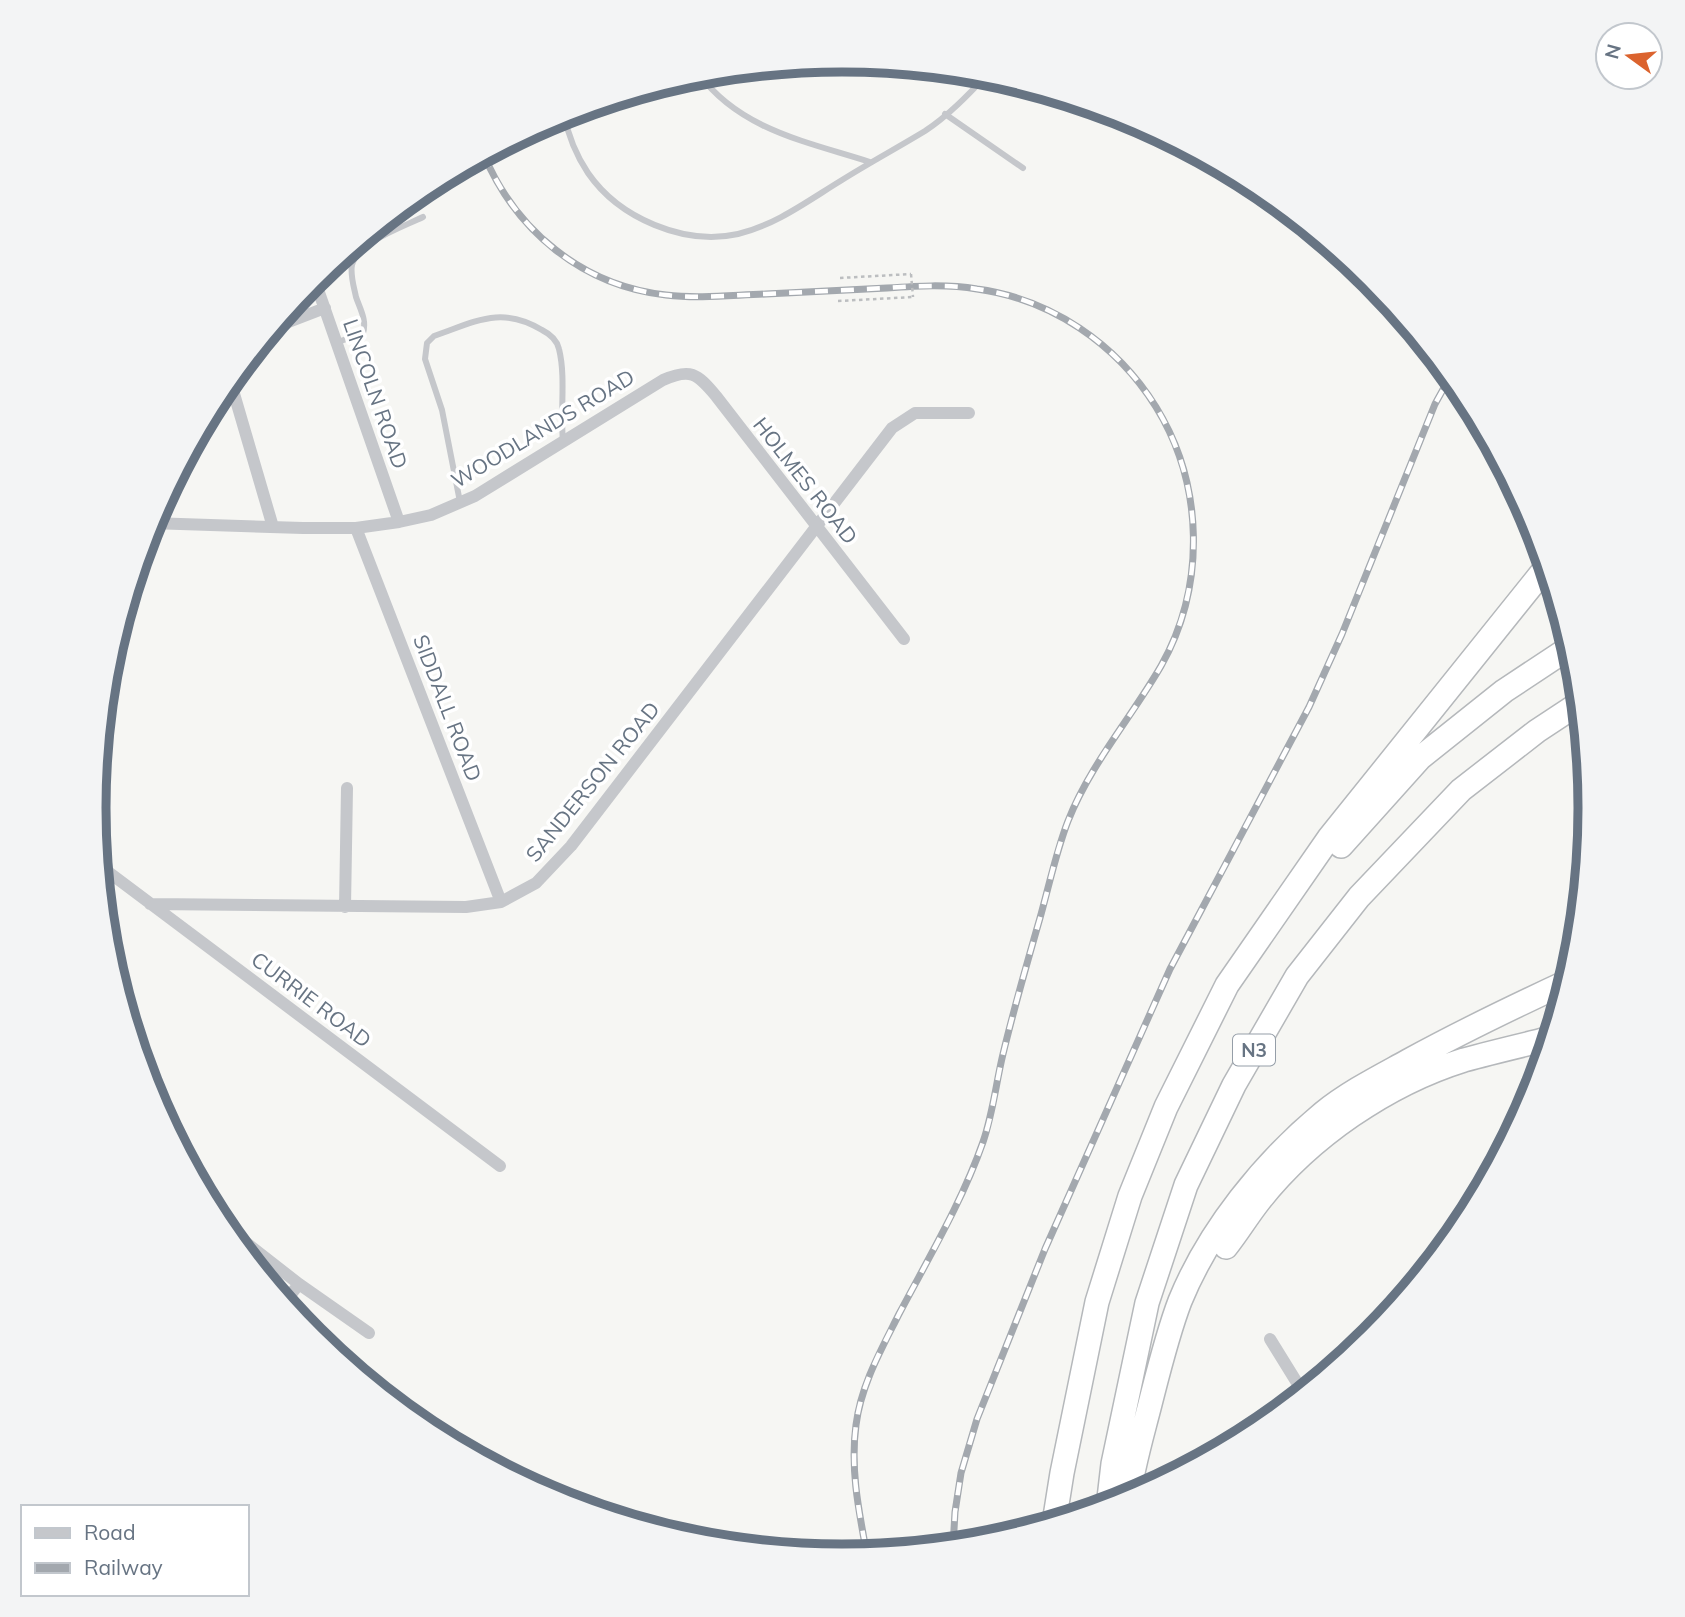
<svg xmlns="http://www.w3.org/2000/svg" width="1685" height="1617" viewBox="0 0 1685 1617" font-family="Mulish,sans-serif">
	<rect width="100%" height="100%" fill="#f6f6f3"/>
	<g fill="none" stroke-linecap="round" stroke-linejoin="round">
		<g stroke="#b5b8bb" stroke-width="26">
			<path id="highway" d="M1341,846L1420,758L1504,691L1572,646
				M1226,1247C1238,1232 1248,1215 1260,1200C1310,1137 1387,1084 1464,1060C1493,1052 1523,1045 1552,1038
				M1128,1501C1132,1469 1141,1439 1149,1408C1158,1373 1167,1335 1180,1301C1209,1230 1264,1162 1323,1113C1349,1092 1379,1077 1408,1061C1461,1032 1515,1006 1569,981
				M1108,1507L1113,1464L1147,1303L1186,1185L1234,1085L1297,976L1359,897L1461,790L1537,731L1581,702
				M1054,1523L1062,1473L1097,1302L1130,1196L1166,1107L1227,985L1329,838L1548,565"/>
		</g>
		<path stroke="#bcbec0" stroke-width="2.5" stroke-dasharray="3.5 3.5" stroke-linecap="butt" d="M840,278L911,274
			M838,301L913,297"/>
		<path stroke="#c5c7cb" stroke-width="6" d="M699,74C740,130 808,142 870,162
			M564,114C568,135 576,155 588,173C619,218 684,246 738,234C776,225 809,200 842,180C869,163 897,148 925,131C948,116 969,94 988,74
			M945,114L1023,168
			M338,342L363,333C367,320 360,309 356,297C354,287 350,275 352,265C358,242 403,227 423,217
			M460,502L442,410L425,359L427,343L434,336C475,322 501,305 542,330C550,334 557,340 559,349C566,377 560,412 563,441"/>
		<path stroke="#c5c7cb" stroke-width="12" d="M314,278L399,522
			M273,328L325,308
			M230,380L273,527
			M150,523L303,528H356L399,522L431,515L475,496L663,380C690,368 697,373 716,396L904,639
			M356,528L501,902
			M99,865L500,1166
			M150,904L466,907L501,902L536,883L571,846L892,428L915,413H969
			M345,907L347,788
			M217,1220L299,1284L369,1333
			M284,1303L299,1284
			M1270,1339L1304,1394"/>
		<use href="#highway" stroke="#fff" stroke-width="23"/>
		<g stroke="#a3a8ae" stroke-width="7">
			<path id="rail" d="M484,155C516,231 583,286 666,295C699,299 733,295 766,294C807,292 847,290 887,288C917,286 947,284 977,289C1051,299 1117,344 1156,407C1204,485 1206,586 1161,666C1131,718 1090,765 1068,821C1056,852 1049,886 1040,918C1027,963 1014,1008 1003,1054C996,1083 993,1113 983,1142C962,1202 929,1257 899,1314C881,1350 861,1385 856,1425C850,1469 859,1512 867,1555
				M953,1547L955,1512L961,1473L977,1419L1045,1249L1170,969L1309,707L1342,634L1435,404L1451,375"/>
		</g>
		<use href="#rail" stroke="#fff" stroke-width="4.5" stroke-dasharray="13" stroke-linecap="butt"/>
		<path stroke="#bcbec0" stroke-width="2.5" stroke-dasharray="3.5 3.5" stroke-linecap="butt" d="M911,274L913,297"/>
	</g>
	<g text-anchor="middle" stroke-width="7" stroke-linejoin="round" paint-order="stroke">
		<rect fill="#fff" stroke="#959ea8" stroke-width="2" x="1233" y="1034.5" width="42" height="31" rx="5"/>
		<g font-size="19" font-weight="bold" fill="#677483">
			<text x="1254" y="1057">N3</text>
		</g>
		<g font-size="21" fill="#677483" stroke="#fff">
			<text transform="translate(375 394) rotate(71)" y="7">LINCOLN ROAD</text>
			<text transform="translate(543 429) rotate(-31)" y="7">WOODLANDS ROAD</text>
			<text transform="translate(805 481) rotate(52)" y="7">HOLMES ROAD</text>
			<text transform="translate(447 708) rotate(69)" y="7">SIDDALL ROAD</text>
			<text transform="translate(593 782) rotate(-51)" y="7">SANDERSON ROAD</text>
			<text transform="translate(311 1000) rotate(37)" y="7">CURRIE ROAD</text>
		</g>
	</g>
	<path d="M0 0H1685V1617H0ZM106 808a736 736 0 1 1 1472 0a736 736 0 1 1-1472 0Z" fill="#f3f4f5" fill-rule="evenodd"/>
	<path fill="none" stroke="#677483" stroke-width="9" d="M106 808a736 736 0 1 1 1472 0a736 736 0 1 1-1472 0Z"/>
	<rect x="21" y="1505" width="228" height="91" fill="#ffffff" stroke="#c2c7cd" stroke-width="2"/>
	<rect x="35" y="1528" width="35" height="10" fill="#c5c7cb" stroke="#c2c7cd" stroke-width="2"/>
	<text x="84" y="1540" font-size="21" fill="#677483">Road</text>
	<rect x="35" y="1563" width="35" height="10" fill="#a3a8ae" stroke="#c2c7cd" stroke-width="2"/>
	<text x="84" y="1575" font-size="21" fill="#677483">Railway</text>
	<g transform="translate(1629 56) rotate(285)"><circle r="33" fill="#ffffff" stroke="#c2c7cd" stroke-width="2"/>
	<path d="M0-5L12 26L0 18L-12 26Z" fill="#db632e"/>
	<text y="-10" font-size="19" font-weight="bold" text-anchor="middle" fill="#677483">N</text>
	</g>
</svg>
